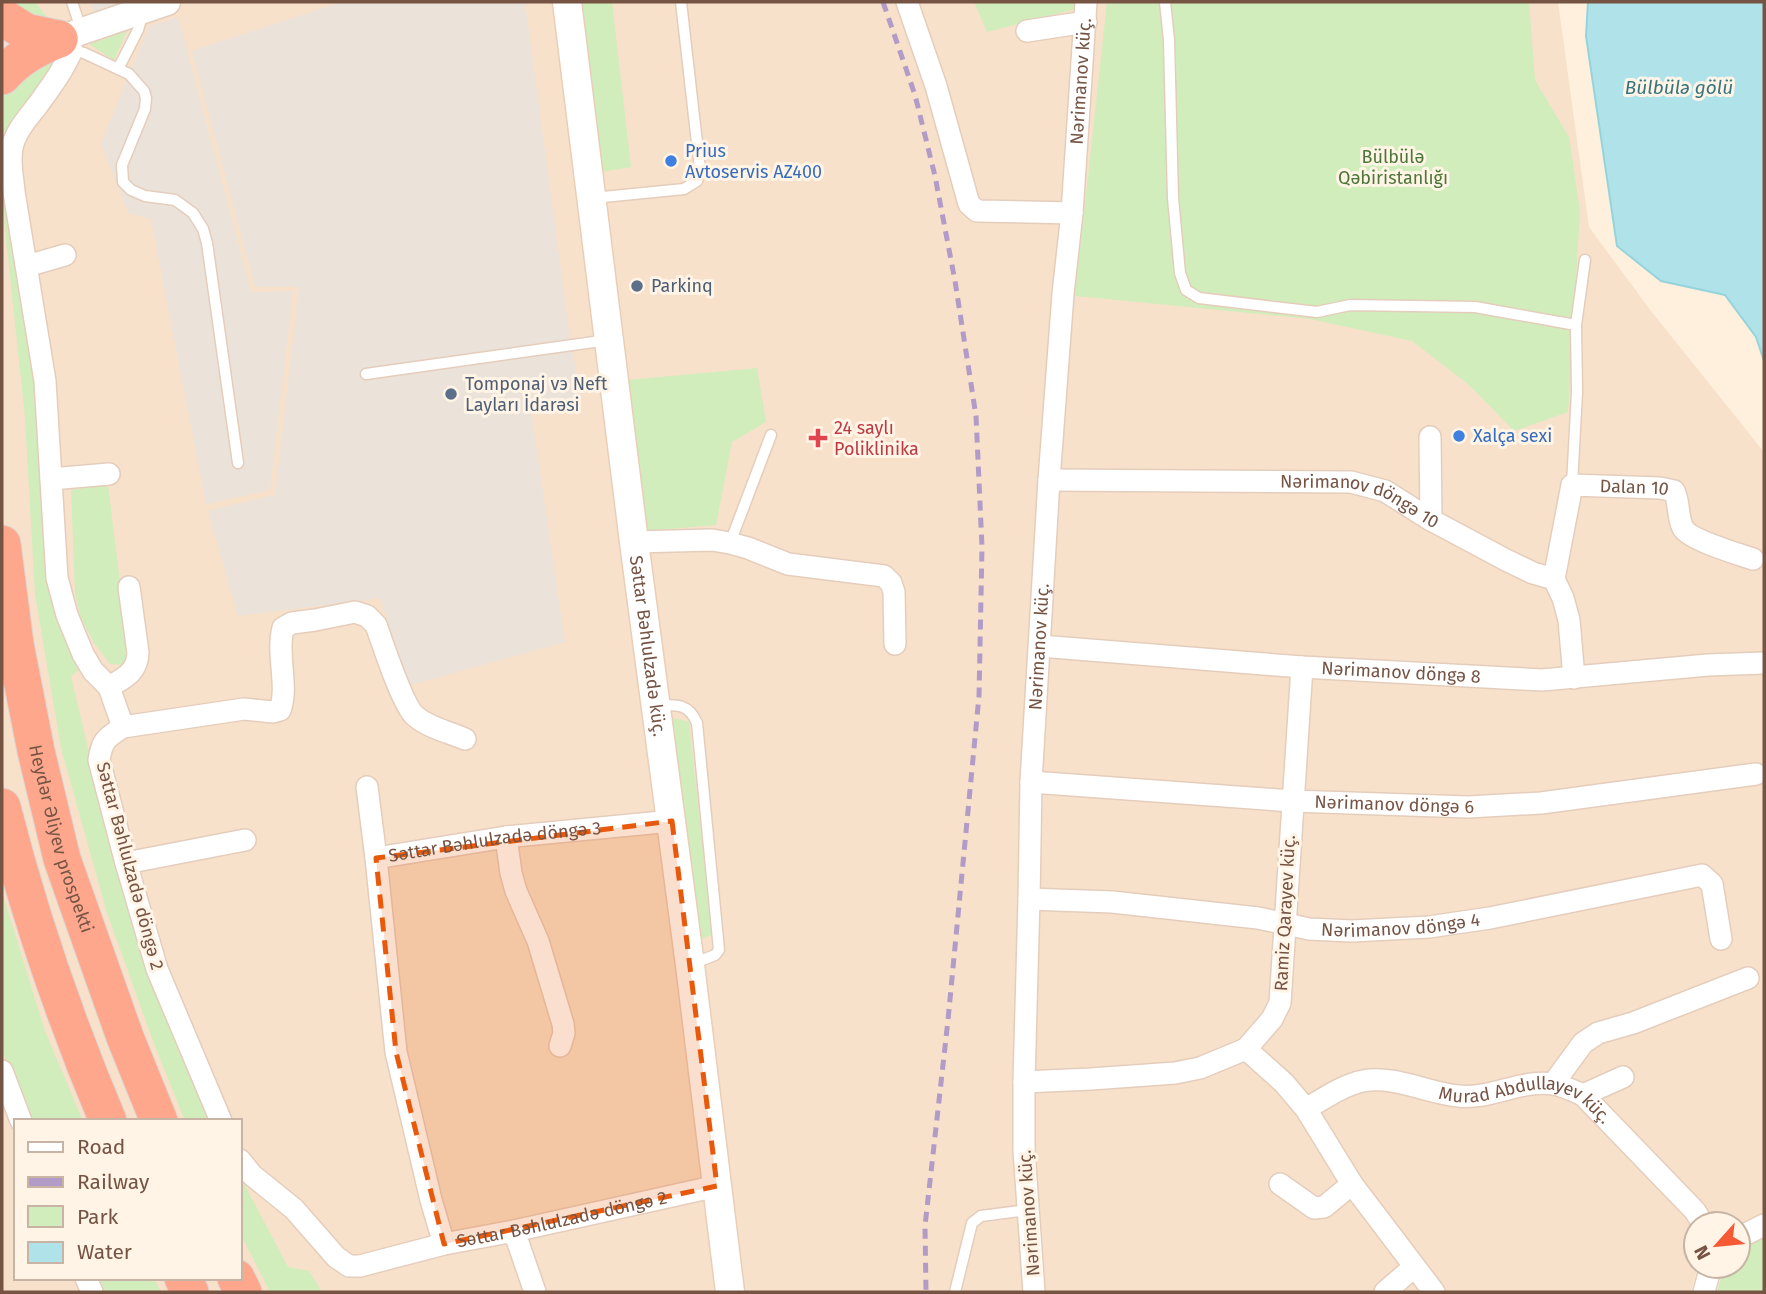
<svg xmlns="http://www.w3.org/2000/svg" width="1766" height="1294" viewBox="0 0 1766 1294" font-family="'Fira Sans',sans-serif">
	<rect width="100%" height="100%" fill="#fef0dd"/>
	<path fill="#f7e1cb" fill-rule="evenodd" d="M2,2H1558L1589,227L1651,311L1764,452V1215L1738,1227V1224H1696V1266H1698L1691,1292H2ZM16,1121H240V1278H16Z"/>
	<path fill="#ebe2da" d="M91,2H129L95,14Z
		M342,2H525L571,345L582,399L531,411L565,642L410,685L380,598L238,616L208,511L275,495L299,287H255L192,51Z
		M178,17L251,292L293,291L270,490L206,504L151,219L128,213L101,144L149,26Z"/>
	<path fill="#d1edbb" d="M2,2H35L54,25Z
		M578,2H612L631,167L596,173Z
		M974,2H1073L1075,9L987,32Z
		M1107,2H1529L1535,80L1569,137L1580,211L1568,412L1514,431L1469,385L1412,341L1310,319L1075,296Z
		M127,31L114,60L89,44Z
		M53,56V66L6,132L5,151L34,369L41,476L84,666L71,676L117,871L140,947L212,1121H185L154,1044L107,913L61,748L35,594L25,417L2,201V92Z
		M757,368L766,422L732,442L716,525L646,531L627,380Z
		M108,485L129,654L124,665L110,664L94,643L81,618L75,593L71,490Z
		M670,717L689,722L712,935L694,941Z
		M2,892L45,1031L83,1121H31L2,1051Z
		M240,1176L288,1267L309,1271L322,1292H270L240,1233Z
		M1764,1228V1292H1717L1724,1266H1738V1243Z
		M97,1278H154L161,1292H103Z"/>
	<path fill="#b0e3e9" stroke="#96d4dc" stroke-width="2" d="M1588,2H1764V361L1756,337L1725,295L1661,281L1617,246L1586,36Z"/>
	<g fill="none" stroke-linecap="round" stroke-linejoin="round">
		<g stroke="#e5cdbc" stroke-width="13">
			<path id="service" d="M72,2L82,32
				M1165,2L1169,40L1173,198L1180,273L1186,290L1199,298L1317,312L1350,305L1475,307L1576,325
				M72,50L84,53L129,74L144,91L146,98L145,109L122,165L123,182L131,190L145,196L175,200L193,213L203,229L207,243L238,463
				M118,69L138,30L140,23L138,14
				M593,198L684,189L697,181L700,169L681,2
				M366,374L608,340
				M1572,485L1577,392L1576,325L1585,260
				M730,543L771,435
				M658,706C677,704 689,704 697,723L719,950L715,955L692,964
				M955,1292L972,1223L981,1216L1027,1210"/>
		</g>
		<g stroke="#e5cdbc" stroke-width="24">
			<g id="minor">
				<path d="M907,2L936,86L969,204L977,211L1072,213"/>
				<path d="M1027,31L1086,22"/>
				<path d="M67,36L72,50C63,71 50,88 37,106C27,119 15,132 12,148C9,162 13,178 14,192L45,381L57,578L67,615L83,654L93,671L109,687L123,727"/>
				<path d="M27,266L65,255"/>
				<path d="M1430,437L1431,520"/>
				<path d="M51,479L109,474"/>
				<path id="s1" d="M1049,480L1351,482L1385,491L1431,520L1506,560L1533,573L1554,579L1563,598L1569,620L1574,678"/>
				<path d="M634,542L712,540L730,543L748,548L788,564L884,576L891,583L894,592L895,644"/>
				<path id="s2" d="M1554,579L1572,485L1660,488L1674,491C1680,503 1677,517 1683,528C1690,540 1738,554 1753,559"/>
				<path id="s3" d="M1040,646L1302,667L1542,680L1708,665L1764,663"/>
				<path d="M1302,667L1280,1003L1272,1019L1246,1049L1284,1083L1306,1109L1352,1184L1434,1292"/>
				<path d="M109,687C124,678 137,673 138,653L129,587"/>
				<path id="s4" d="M1031,782L1292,801L1468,807L1541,803L1756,774"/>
				<path d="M367,787L376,858"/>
				<path d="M506,837L511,873L516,891L538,941L563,1024L564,1033L560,1046"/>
				<path d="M126,863L245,840"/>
				<path id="s5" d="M1029,899L1112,902L1258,918L1309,929L1352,931L1429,927L1490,918L1702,875L1712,884L1721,939"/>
				<path d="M2,1071L21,1121"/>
				<path d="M1024,1082L1091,1079L1175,1073L1200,1068L1246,1049"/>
				<path d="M1553,1084L1583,1043L1598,1033L1633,1023L1748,978"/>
				<path d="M1583,1095L1623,1077"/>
				<path id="s6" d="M1306,1109C1323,1099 1343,1085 1363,1081C1393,1075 1428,1093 1458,1096C1490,1100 1521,1079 1553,1084C1564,1086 1574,1091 1583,1095L1695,1211L1703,1224"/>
				<path d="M221,1121L157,969L126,863L99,760C102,740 106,738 123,727L244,709L273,712L280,710C289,686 276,655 283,628L292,623L315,620L355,612L367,616L376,625C383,644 402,704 415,716C429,728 449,732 465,739"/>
				<path id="s7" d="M240,1160L252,1175L294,1209L336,1257L349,1266H360L444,1244L514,1231L717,1186"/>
				<path d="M1280,1184L1314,1208L1324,1207L1352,1184"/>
				<path d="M514,1231L535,1292"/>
				<path d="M1738,1238L1764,1225"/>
				<path id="s8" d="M444,1244L431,1200L396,1052L376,858L506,837L672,821"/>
				<path d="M86,1278L92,1292"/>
				<path id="s9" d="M1034,1292L1024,1150V1082L1029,899L1031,782L1049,480L1063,294L1072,213L1086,2"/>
				<path d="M1385,1292L1414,1267"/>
				<path d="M1704,1292L1711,1266"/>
			</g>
		</g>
		<g stroke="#e5cdbc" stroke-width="29">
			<path id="tertiary" d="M59,39L167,2"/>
		</g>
		<g stroke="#eaceb8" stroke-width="31">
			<g id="secondary">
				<path id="s10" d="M567,2L634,542L690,965L730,1292"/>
			</g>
		</g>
		<g stroke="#ded6d2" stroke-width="39">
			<g id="motorway">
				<path d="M2,17L26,32L59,39"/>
				<path d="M2,76C18,58 36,48 59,39"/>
				<path id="s11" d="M2,544L15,644L36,751L62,859L125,1037L159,1121"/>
				<path d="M2,807C29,914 65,1019 108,1121"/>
				<path d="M183,1278L190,1292"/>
				<path d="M236,1278L243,1292"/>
			</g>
		</g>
		<use href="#service" stroke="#fff" stroke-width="10"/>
		<use href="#minor" stroke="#fff" stroke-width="21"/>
		<use href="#tertiary" stroke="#fff" stroke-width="26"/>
		<use href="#secondary" stroke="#fff" stroke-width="28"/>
		<use href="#motorway" stroke="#ffa78d" stroke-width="37"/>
		<path stroke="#b29cc7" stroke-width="5" stroke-dasharray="10 7" stroke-linecap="butt" d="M883,2L915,95L935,176L955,281L976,416L982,547L979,696L948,1020L925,1226L926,1292"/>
	</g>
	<path fill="#e8590c" fill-opacity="0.2" stroke="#e8590c" stroke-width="5" stroke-dasharray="14 9" stroke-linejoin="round" d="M672,821L717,1186L444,1244L396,1052L376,858Z"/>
	<g fill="#3f7fe0" stroke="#fff4e5" stroke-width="2.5">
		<circle cx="671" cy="161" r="7"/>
		<circle cx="1459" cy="436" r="7"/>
	</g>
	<g fill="#5c6f8a" stroke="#fff4e5" stroke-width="2.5">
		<circle cx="637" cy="286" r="7"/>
		<circle cx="451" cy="394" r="7"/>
	</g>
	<path fill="#e0444e" stroke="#fff4e5" stroke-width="2.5" d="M814.5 427.5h7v7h7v7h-7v7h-7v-7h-7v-7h7z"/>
	<g text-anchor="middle" stroke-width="6" stroke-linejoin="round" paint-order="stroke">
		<g font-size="18" fill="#765444" stroke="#fff4e5">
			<text dy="6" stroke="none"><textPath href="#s9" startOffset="1213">Nərimanov küç.</textPath></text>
			<text dy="6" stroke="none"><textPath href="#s2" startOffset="158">Dalan 10</textPath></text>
			<text dy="6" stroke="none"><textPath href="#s1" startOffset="315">Nərimanov döngə 10</textPath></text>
			<text dy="6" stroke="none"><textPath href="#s9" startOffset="646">Nərimanov küç.</textPath></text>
			<text dy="6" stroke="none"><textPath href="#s10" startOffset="649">Səttar Bəhlulzadə küç.</textPath></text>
			<text dy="6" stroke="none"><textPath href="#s3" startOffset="362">Nərimanov döngə 8</textPath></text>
			<text dy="6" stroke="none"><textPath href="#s4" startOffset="364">Nərimanov döngə 6</textPath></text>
			<text dy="6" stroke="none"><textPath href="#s11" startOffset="301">Heydər Əliyev prospekti</textPath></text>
			<text dy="6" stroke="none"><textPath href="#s8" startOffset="513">Səttar Bəhlulzadə döngə 3</textPath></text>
			<text transform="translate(130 866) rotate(75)" y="6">Səttar Bəhlulzadə döngə 2</text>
			<text transform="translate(1285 913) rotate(-87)" y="6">Ramiz Qarayev küç.</text>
			<text dy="6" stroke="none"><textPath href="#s5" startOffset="374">Nərimanov döngə 4</textPath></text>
			<text dy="6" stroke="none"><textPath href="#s6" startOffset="233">Murad Abdullayev küç.</textPath></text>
			<text transform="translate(1029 1213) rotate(-94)" y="6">Nərimanov küç.</text>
			<text dy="6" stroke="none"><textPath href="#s7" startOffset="371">Səttar Bəhlulzadə döngə 2</textPath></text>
		</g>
		<g font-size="18" fill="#366cbe" stroke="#fff4e5" text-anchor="start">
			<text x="685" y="157">Prius<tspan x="685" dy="21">Avtoservis AZ400</tspan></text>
			<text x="1473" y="442">Xalça sexi</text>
		</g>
		<g font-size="18" fill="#4d7738" stroke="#fff4e5">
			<text x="1393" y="163">Bülbülə<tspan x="1393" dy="21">Qəbiristanlığı</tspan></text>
		</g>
		<g font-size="18" fill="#4e5e75" stroke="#fff4e5" text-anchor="start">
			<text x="651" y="292">Parkinq</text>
			<text x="465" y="390">Tomponaj vэ Neft<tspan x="465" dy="21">Layları İdarəsi</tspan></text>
		</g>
		<g font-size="18" fill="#be3a42" stroke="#fff4e5" text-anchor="start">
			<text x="834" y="434">24 saylı<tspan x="834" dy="21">Poliklinika</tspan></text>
		</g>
		<g font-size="19" font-style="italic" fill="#36747e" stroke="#fff4e5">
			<text x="1679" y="94">Bülbülə gölü</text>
		</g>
	</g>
	<rect width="1766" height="1294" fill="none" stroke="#765444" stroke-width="7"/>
	<rect x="14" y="1119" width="228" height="161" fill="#fff4e5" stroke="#c8b4a5" stroke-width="2"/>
	<rect x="28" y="1142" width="35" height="10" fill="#ffffff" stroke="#c8b4a5" stroke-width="2"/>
	<text x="77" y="1154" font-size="21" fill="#765444">Road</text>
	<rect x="28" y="1177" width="35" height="10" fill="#b29cc7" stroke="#c8b4a5" stroke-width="2"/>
	<text x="77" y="1189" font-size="21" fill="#765444">Railway</text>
	<rect x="28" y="1206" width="35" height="21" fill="#d1edbb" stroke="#c8b4a5" stroke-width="2"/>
	<text x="77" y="1224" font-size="21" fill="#765444">Park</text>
	<rect x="28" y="1242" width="35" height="21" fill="#b0e3e9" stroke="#c8b4a5" stroke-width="2"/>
	<text x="77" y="1259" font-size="21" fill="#765444">Water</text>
	<g transform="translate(1717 1245) rotate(243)"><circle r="33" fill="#fff4e5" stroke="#c8b4a5" stroke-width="2"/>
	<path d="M0-5L12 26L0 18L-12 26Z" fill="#f55935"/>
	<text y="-10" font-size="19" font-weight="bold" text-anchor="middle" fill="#765444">N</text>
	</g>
</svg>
